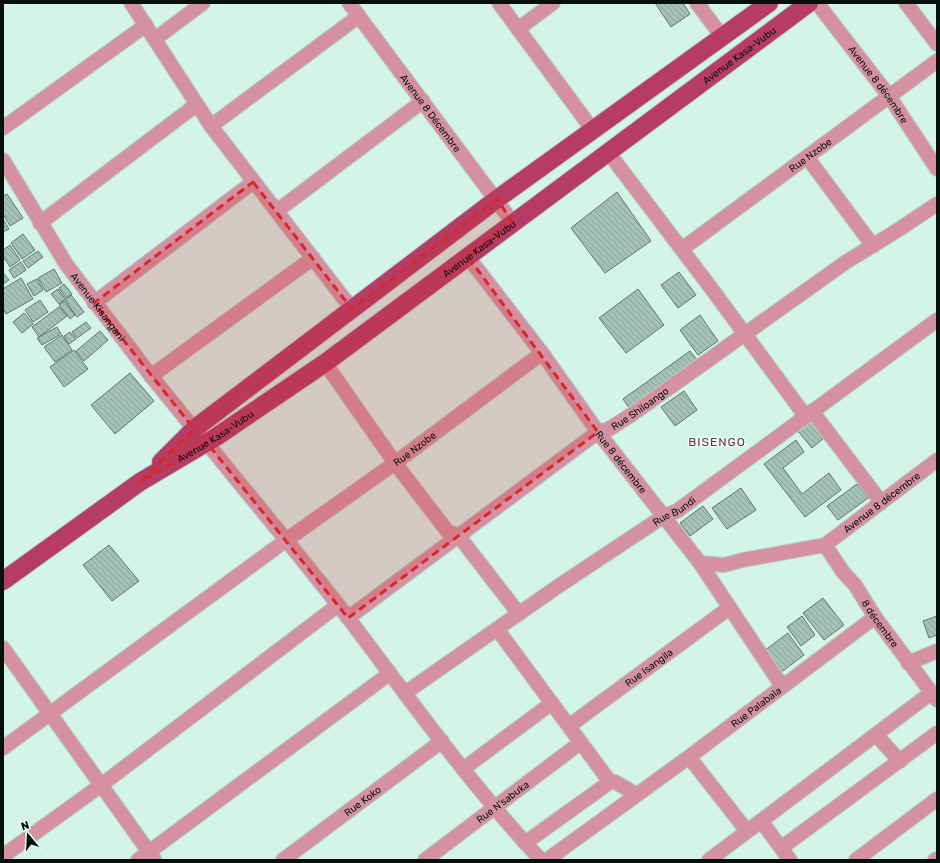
<svg xmlns="http://www.w3.org/2000/svg" width="940" height="863" viewBox="0 0 940 863" font-family="Rubik,sans-serif">
	<defs>
		<pattern id="building-back-hatch" width="6" height="6" patternUnits="userSpaceOnUse"><rect width="6" height="6" fill="#a3c1b7"/><path d="M-1 5l2 2M0 0l6 6M5-1l2 2" fill="none" stroke="#8ba59c"/></pattern>
	</defs>
	<rect width="100%" height="100%" fill="#d4f3e9"/>
	<path fill="url(#building-back-hatch)" stroke="#5d7971" d="M655,3H683L690,14L671,27Z
		M617,192L651,241L605,273L571,228Z
		M7,194L23,218L10,226L3,214V196Z
		M3,219L9,229L3,232Z
		M23,234L35,250L22,259L11,243Z
		M10,245L20,260L10,267L3,256V250Z
		M38,251L43,257L28,268L23,261Z
		M21,262L26,270L14,278L9,270Z
		M54,269L62,283L46,292L38,278Z
		M679,272L696,295L678,308L661,285Z
		M4,274L9,280L3,284V275Z
		M21,278L33,299L6,314L3,308V289Z
		M37,279L43,290L34,296L27,284Z
		M64,284L72,294L66,298L59,288Z
		M58,289L65,299L59,304L51,294Z
		M638,289L664,325L626,353L599,318Z
		M71,295L84,312L77,317L65,300Z
		M40,300L48,312L33,322L25,310Z
		M64,301L75,315L70,319L59,305Z
		M59,307L67,316L39,337L32,327Z
		M24,313L33,324L22,333L13,322Z
		M700,315L718,341L698,355L680,330Z
		M86,322L91,328L77,338L72,332Z
		M57,327L61,334L42,345L37,338Z
		M100,331L108,340L84,361L76,351Z
		M70,332L76,339L69,344L64,336Z
		M62,335L72,350L55,362L44,347Z
		M74,350L88,369L64,387L50,367Z
		M690,351L698,361L630,409L623,399Z
		M130,373L154,401L115,434L91,405Z
		M684,391L697,410L675,426L661,407Z
		M810,420L824,438L812,448L797,430Z
		M796,440L804,452L783,468L802,494L829,473L841,490L805,517L764,464Z
		M857,484L868,498L838,520L827,506Z
		M741,488L756,510L727,529L712,508Z
		M703,506L713,519L690,536L680,523Z
		M109,545L139,581L112,601L83,565Z
		M823,598L844,625L824,640L803,613Z
		M802,616L815,635L801,646L787,627Z
		M937,616V635L929,638L923,621Z
		M788,633L804,655L780,673L764,651Z"/>
	<g fill="none" stroke-linecap="round" stroke-linejoin="round">
		<g stroke="#b3cfc6" stroke-width="16">
			<g id="minor">
				<path d="M131,3L211,126L352,309"/>
				<path id="s1" d="M349,3L513,223"/>
				<path d="M499,3L592,129"/>
				<path d="M697,3L723,38"/>
				<path id="s2" d="M817,3L889,96L937,169"/>
				<path d="M906,3L937,44"/>
				<path d="M518,29L553,3"/>
				<path d="M155,39L203,3"/>
				<path d="M211,126L359,16"/>
				<path d="M3,128L146,25"/>
				<path d="M608,152L711,288L806,417"/>
				<path d="M807,157L873,246"/>
				<path id="s3" d="M3,160L66,264L151,376L194,429L207,443C254,502 303,559 349,619C411,701 471,785 541,860"/>
				<path d="M277,211L423,101"/>
				<path d="M40,223L196,105"/>
				<path id="s4" d="M682,249L937,61"/>
				<path id="s5" d="M468,257L542,353L598,432L700,563L724,565L743,560L825,545L937,460"/>
				<path d="M94,303L253,182"/>
				<path d="M325,363L395,463L444,527L448,532L458,535L519,614"/>
				<path d="M151,376L313,258"/>
				<path d="M812,411L881,502"/>
				<path id="s6" d="M825,545L843,572L855,585L875,617L937,700"/>
				<path d="M700,563L782,686"/>
				<path id="s7" d="M348,618L598,432L609,429L631,415L846,262L898,230L937,204"/>
				<path d="M497,629L610,782"/>
				<path d="M3,648L154,859"/>
				<path d="M908,663L937,651"/>
				<path id="s8" d="M405,693L560,585L664,516L677,511L937,320"/>
				<path id="s9" d="M569,726L729,608"/>
				<path d="M876,735L900,761"/>
				<path id="s10" d="M3,748L285,541L395,463L542,353"/>
				<path d="M689,757L747,831"/>
				<path d="M463,769L552,703"/>
				<path d="M761,821L790,860"/>
				<path d="M525,843L610,782H615L636,794"/>
				<path d="M781,848L937,733"/>
				<path d="M3,856L100,786L338,605"/>
				<path d="M138,860L389,674"/>
				<path id="s11" d="M283,860L442,741"/>
				<path id="s12" d="M425,860L580,743"/>
				<path id="s13" d="M547,860L689,757L875,617"/>
				<path d="M709,860L931,693"/>
				<path d="M856,860L937,799"/>
				<path d="M935,860L937,859"/>
			</g>
		</g>
		<g stroke="#b3cfc6" stroke-width="20">
			<g id="major">
				<path d="M161,462L194,429L497,199L769,3"/>
				<path id="s14" d="M3,581L140,482L216,437L325,363L809,3"/>
			</g>
		</g>
		<use href="#minor" stroke="#d591a2" stroke-width="14"/>
		<use href="#major" stroke="#b63c65" stroke-width="18"/>
	</g>
	<path fill="#d62828" fill-opacity="0.2" stroke="#d62828" stroke-width="3" stroke-dasharray="8 5" stroke-linejoin="round" d="M253,182L352,309L497,199L513,223L468,257L598,432L348,618L207,443L140,482L194,429L94,303Z"/>
	<g text-anchor="middle" stroke-width="3.5" stroke-linejoin="round" paint-order="stroke">
		<g font-size="10" fill="#050f0c" stroke="#e6fff6">
			<text dy="4" stroke="none"><textPath href="#s14" startOffset="905">Avenue Kasa-Vubu</textPath></text>
			<text dy="4" stroke="none"><textPath href="#s2" startOffset="102">Avenue 8 décembre</textPath></text>
			<text dy="4" stroke="none"><textPath href="#s1" startOffset="137">Avenue 8 Décembre</textPath></text>
			<text dy="4" stroke="none"><textPath href="#s4" startOffset="159">Rue Nzobe</textPath></text>
			<text dy="4" stroke="none"><textPath href="#s14" startOffset="581">Avenue Kasa-Vubu</textPath></text>
			<text dy="4" stroke="none"><textPath href="#s3" startOffset="175">Avenue Kisangani</textPath></text>
			<text dy="4" stroke="none"><textPath href="#s7" startOffset="360">Rue Shiloango</textPath></text>
			<text dy="4" stroke="none"><textPath href="#s14" startOffset="257">Avenue Kasa-Vubu</textPath></text>
			<text dy="4" stroke="none"><textPath href="#s10" startOffset="509">Rue Nzobe</textPath></text>
			<text dy="4" stroke="none"><textPath href="#s5" startOffset="256">Rue 8 décembre</textPath></text>
			<text dy="4" stroke="none"><textPath href="#s5" startOffset="582">Avenue 8 décembre</textPath></text>
			<text dy="4" stroke="none"><textPath href="#s8" startOffset="325">Rue Bundi</textPath></text>
			<text dy="4" stroke="none"><textPath href="#s6" startOffset="96">8 décembre</textPath></text>
			<text dy="4" stroke="none"><textPath href="#s9" startOffset="99">Rue Isangila</textPath></text>
			<text dy="4" stroke="none"><textPath href="#s13" startOffset="259">Rue Palabala</textPath></text>
			<text dy="4" stroke="none"><textPath href="#s11" startOffset="99">Rue Koko</textPath></text>
			<text dy="4" stroke="none"><textPath href="#s12" startOffset="97">Rue N'sabuka</textPath></text>
		</g>
		<g font-size="12" letter-spacing="1" fill="#732e43" stroke="#e6fff6">
			<text x="717" y="446">BISENGO</text>
		</g>
	</g>
	<rect width="940" height="863" fill="none" stroke="#050f0c" stroke-width="8"/>
	<g transform="translate(28 835) rotate(342)" stroke="#e6fff6" stroke-width="3" paint-order="stroke">
	<path d="M0-3L7 15L0 10L-7 15Z" fill="#050f0c"/>
	<text y="-6" font-size="11" font-weight="bold" text-anchor="middle" fill="#050f0c">N</text>
	</g>
</svg>
